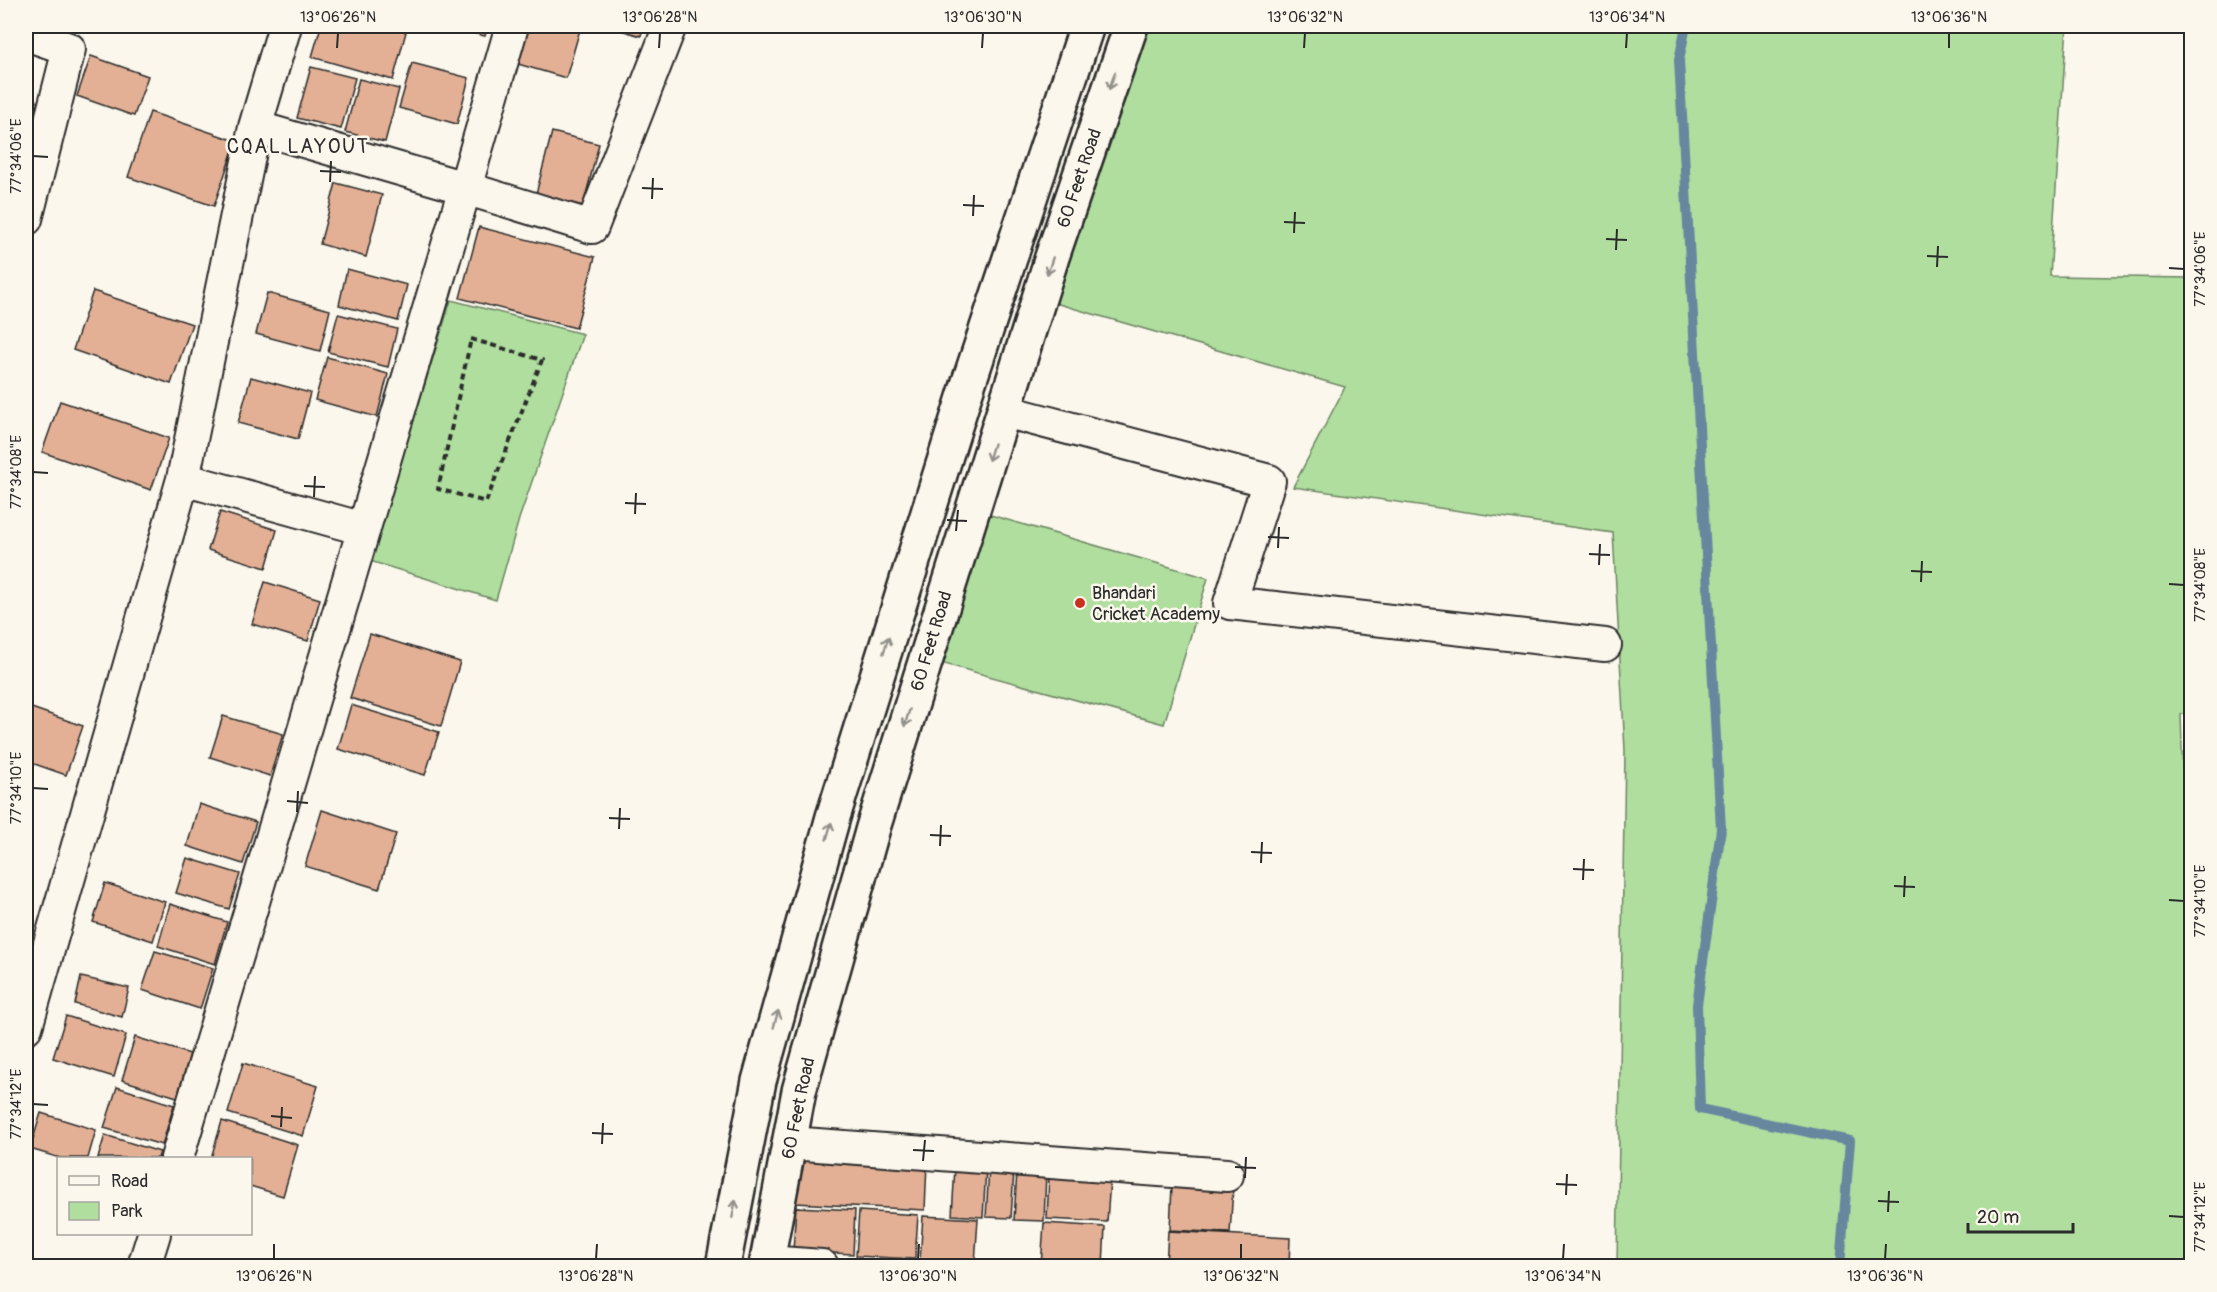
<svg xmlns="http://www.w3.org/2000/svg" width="2217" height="1292" viewBox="0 0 2217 1292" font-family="Pangolin,sans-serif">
	<rect width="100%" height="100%" fill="#fbf7ec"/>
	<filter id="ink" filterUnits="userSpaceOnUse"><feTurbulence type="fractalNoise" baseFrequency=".0167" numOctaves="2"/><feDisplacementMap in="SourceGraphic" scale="12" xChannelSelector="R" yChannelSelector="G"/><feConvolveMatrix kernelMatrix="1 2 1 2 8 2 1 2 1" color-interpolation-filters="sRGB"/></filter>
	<g filter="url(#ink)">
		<path fill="#afde9e" stroke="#6d8464" stroke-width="1.5" d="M1149,26H2067L2050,276L2191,278L2192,714H2181L2191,1040V1266H1617L1625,750L1613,533L1293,487L1345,387L1055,303Z
			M451,300L583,334L519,519L496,600L370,561Z
			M987,514L1208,578L1164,724L941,663Z"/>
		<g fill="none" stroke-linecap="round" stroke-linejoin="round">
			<path stroke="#66879e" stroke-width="10" d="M1686,26L1679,60L1721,829L1697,1005L1700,1109L1850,1141L1840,1266"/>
		</g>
		<path fill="#e3b095" stroke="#2b2b2b" stroke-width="1.5" d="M321,26H382L406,32L393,80L312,57Z
			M445,26H488L485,36Z
			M529,26H581L566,78L518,64Z
			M607,26H643L641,36Z
			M91,56L148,76L134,116L77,96Z
			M412,63L469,78L457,124L399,108Z
			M311,67L355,78L341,129L297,118Z
			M359,79L399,89L385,142L345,132Z
			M150,112L236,141L214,206L128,177Z
			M552,132L599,144L583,206L536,194Z
			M336,183L382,195L366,257L320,244Z
			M479,227L595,257L576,328L460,298Z
			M347,269L407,285L398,321L339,305Z
			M93,291L192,324L171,384L73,350Z
			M267,293L330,310L320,351L256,334Z
			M338,314L397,329L388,367L328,352Z
			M327,357L388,374L377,417L315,400Z
			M251,377L310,393L298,439L238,423Z
			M60,401L169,438L151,490L42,452Z
			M26,439L32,441L26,460Z
			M220,512L277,530L266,568L208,550Z
			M26,573L31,574L26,591Z
			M265,582L320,599L308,641L252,624Z
			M370,634L460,662L441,726L350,698Z
			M351,705L439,732L425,775L338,749Z
			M26,706L83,726L66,775L26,761Z
			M223,716L283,734L270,776L210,757Z
			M199,804L256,822L243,864L187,846Z
			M322,810L396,834L379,889L305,866Z
			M187,858L240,874L229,909L176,893Z
			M105,883L165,902L153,941L93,922Z
			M170,904L227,922L215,964L158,946Z
			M155,951L213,968L200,1009L142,990Z
			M81,977L129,988L122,1017L75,1004Z
			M66,1016L126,1035L114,1077L53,1058Z
			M135,1037L190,1054L177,1097L122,1080Z
			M243,1063L318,1086L303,1136L228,1113Z
			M117,1087L174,1105L162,1145L104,1128Z
			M41,1113L96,1130L88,1158H60L30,1149Z
			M222,1121L298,1145L283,1196L250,1186V1158H211Z
			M105,1135L160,1152L158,1158H98Z
			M799,1156L927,1163L925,1210L796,1203Z
			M955,1167L986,1168L983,1217L952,1215Z
			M989,1168L1014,1170L1011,1218L986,1217Z
			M1017,1170L1046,1172L1044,1221L1014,1220Z
			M1049,1176L1110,1179L1107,1222L1047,1219Z
			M1172,1185L1233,1188L1230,1233L1170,1230Z
			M796,1207L855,1210L853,1254L793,1251Z
			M859,1211L918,1215L915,1259L856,1256Z
			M923,1216L978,1219L975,1263L920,1260Z
			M1044,1223L1105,1227L1103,1266H1041Z
			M1168,1231L1290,1238L1289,1266H1166Z"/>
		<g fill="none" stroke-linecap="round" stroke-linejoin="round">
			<g stroke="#2b2b2b" stroke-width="36">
				<path id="minor" d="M512,26L465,188L592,227L670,26
					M26,34L69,49L26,219
					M1004,411L1269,481L1230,603L1605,645
					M183,479L364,529
					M26,1027L183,479L255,127L285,26
					M790,1143L1227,1175
					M177,1158L465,188L255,127
					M767,1262L822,1266
					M144,1266L154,1234"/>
			</g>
			<g stroke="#2b2b2b" stroke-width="38">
				<path id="tertiary" d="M723,1266L759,1081L833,817L967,388L1087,26
					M766,1266L799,1091L873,828L1052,257L1131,26"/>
			</g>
			<path stroke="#2b2b2b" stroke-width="4" stroke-dasharray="6 4.5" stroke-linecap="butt" d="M471,339L542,360L486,502L438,489Z"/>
			<use href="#minor" stroke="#fbf7ec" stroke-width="32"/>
			<use href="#tertiary" stroke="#fbf7ec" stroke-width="33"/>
		</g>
		<defs><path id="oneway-shaft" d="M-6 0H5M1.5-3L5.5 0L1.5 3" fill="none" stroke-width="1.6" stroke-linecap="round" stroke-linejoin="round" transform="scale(1.5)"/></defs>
		<g stroke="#93918c">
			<use href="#oneway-shaft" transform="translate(1112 81) rotate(109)"/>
			<use href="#oneway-shaft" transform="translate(1050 266) rotate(108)"/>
			<use href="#oneway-shaft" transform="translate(991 452) rotate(107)"/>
			<use href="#oneway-shaft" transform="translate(886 645) rotate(-73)"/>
			<use href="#oneway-shaft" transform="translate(907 718) rotate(107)"/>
			<use href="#oneway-shaft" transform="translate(829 831) rotate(-74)"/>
			<use href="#oneway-shaft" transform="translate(776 1019) rotate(-74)"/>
			<use href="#oneway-shaft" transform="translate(734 1209) rotate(-79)"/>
		</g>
	</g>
	<path fill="none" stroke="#2b2b2b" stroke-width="2" d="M337,48L338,33M659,48L660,33M982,48L983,33M1304,48L1305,33M1626,48L1627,33M1949,48V33M33,156L48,157M320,171L341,172M330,182L331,161M642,188L663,189M652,199L653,178M963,205L984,206M973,216L974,195M1284,222L1305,223M1294,233L1295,212M1606,239L1627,240M1616,250L1617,229M1927,256L1948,257M1937,267L1938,246M2169,268L2184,269M33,472L48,473M304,486L325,487M314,497L315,476M625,503L646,504M635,514L636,493M947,520L967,521M956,531L958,510M1268,537L1289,538M1278,548L1279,527M1589,554L1610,555M1599,565L1600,544M1911,571L1932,572M1921,582L1922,561M2169,584L2184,585M33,788L48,789M287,801L308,803M297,812L298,791M609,818L630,819M619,829L620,808M930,835L951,836M940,846L941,825M1251,852L1272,853M1261,863L1262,842M1573,869L1594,870M1583,880L1584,859M1894,886L1915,887M1904,897L1905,876M2169,900L2184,901M33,1104L48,1105M271,1116L292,1118M281,1127L282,1107M592,1133L613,1134M602,1144L603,1123M913,1150L934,1151M923,1161L925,1140M1235,1167L1256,1168M1245,1178L1246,1157M1556,1184L1577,1185M1566,1195L1567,1174M1878,1201L1899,1202M1888,1212L1889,1191M2169,1216L2184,1217M274,1259V1244M596,1259L597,1244M918,1259L919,1244M1241,1259V1244M1563,1259L1564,1244M1885,1259L1886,1244"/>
	<circle fill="#c8321e" stroke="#fbf7ec" stroke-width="2" cx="1080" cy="603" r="6"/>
	<g text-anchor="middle" stroke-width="5" stroke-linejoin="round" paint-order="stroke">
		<g font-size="18" fill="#2b2b2b" stroke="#fbf7ec">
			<text transform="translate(1079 178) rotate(-71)" y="6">60 Feet Road</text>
			<text transform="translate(931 641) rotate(-73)" y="6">60 Feet Road</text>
			<text transform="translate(798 1108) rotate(-78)" y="6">60 Feet Road</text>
		</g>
		<g font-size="18" fill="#2b2b2b" stroke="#fbf7ec" text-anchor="start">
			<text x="1092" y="599">Bhandari<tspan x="1092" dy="21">Cricket Academy</tspan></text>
		</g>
		<g font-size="20" letter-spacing="1.5" fill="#2b2b2b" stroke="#fbf7ec">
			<text x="298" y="153">CQAL LAYOUT</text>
		</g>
	</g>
	<rect width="2217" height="1292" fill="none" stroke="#fbf7ec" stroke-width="66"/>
	<rect x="57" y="1157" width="195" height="78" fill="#fbf7ec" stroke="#a8a59f" stroke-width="1.5"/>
	<rect x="69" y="1176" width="30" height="9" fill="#fbf7ec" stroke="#a8a59f" stroke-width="1.5"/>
	<text x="111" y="1187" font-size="18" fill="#2b2b2b">Road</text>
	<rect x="69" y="1202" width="30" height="18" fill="#afde9e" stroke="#a8a59f" stroke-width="1.5"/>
	<text x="111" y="1217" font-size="18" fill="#2b2b2b">Park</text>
	<path d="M1968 1223v9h105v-9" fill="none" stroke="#2b2b2b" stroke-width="3"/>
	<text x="1977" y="1223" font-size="18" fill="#2b2b2b" stroke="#fbf7ec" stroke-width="4.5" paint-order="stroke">20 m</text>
	<rect x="33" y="33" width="2151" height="1226" fill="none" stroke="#2b2b2b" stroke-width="2"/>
	<g font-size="15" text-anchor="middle" fill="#2b2b2b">
		<text x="338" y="22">13°06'26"N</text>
		<text x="660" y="22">13°06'28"N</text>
		<text x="983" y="22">13°06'30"N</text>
		<text x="1305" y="22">13°06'32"N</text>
		<text x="1627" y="22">13°06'34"N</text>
		<text x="1949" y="22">13°06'36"N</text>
		<text transform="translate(16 156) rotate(-90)" y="5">77°34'06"E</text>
		<text transform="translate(2200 269) rotate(-90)" y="5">77°34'06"E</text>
		<text transform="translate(16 472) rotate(-90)" y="5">77°34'08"E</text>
		<text transform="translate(2200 585) rotate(-90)" y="5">77°34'08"E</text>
		<text transform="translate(16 788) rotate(-90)" y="5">77°34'10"E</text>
		<text transform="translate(2200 901) rotate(-90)" y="5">77°34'10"E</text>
		<text transform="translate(16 1104) rotate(-90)" y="5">77°34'12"E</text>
		<text transform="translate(2200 1217) rotate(-90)" y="5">77°34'12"E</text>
		<text x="274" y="1281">13°06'26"N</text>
		<text x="596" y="1281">13°06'28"N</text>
		<text x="918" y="1281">13°06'30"N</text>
		<text x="1241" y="1281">13°06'32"N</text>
		<text x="1563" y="1281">13°06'34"N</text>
		<text x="1885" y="1281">13°06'36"N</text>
	</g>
</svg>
